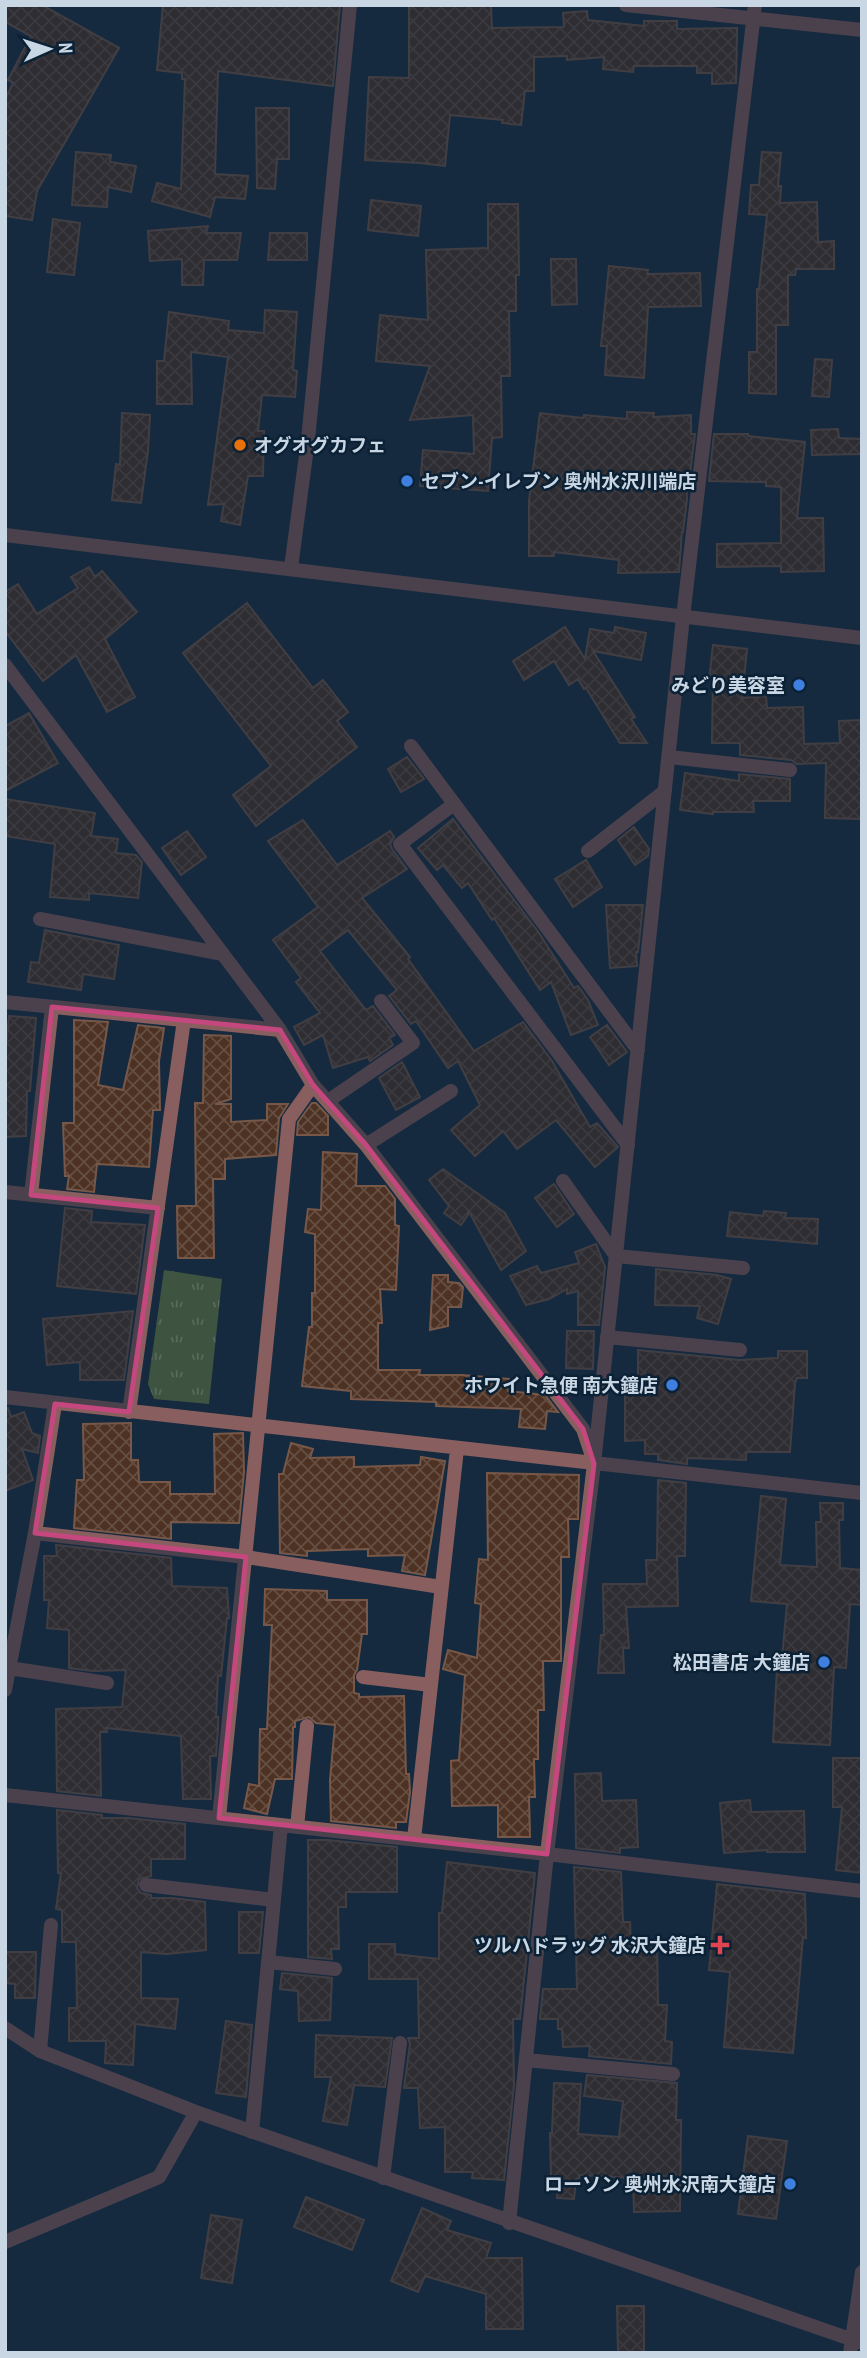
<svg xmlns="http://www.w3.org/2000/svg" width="867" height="2358" viewBox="0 0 867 2358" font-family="'PT Sans Narrow','Noto Sans JP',sans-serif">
	<defs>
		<pattern id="grass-tufts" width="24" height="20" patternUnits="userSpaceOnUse" patternTransform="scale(1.75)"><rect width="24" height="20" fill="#3e5340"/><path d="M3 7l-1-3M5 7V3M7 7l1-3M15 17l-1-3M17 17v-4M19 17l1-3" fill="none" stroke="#596b5b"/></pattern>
		<pattern id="building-cross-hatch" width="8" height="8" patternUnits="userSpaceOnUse" patternTransform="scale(1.75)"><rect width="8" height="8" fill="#4d3122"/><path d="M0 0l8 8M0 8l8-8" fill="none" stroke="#654e42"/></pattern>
	</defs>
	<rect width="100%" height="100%" fill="#152a3f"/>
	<path fill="url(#grass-tufts)" d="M164,1270L222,1279L209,1404L154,1399L148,1384Z"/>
	<path fill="url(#building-cross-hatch)" stroke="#775848" stroke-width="2" d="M5,5H42L119,48L37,191L32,220L5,216V100L13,83L8,80L31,36L5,22Z
		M163,5H340L333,86L218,71L215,174L248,176L245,199L215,197L210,217L152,201L157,183L181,189L185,79H182V73L157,70Z
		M409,5L491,6L492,28L564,27L563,13L587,11L588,20L644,26V21H677V29L737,28L736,83L712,84V73H697V66H634L633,72L603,69L604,57L567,60V56L534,57V91H525L521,125L502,123L503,120L450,115L445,166L420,163L365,160L369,77L409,78Z
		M256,108H289V159H277L275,189L257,188Z
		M76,152L111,155L110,162L136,166L131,192L108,187L107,207L72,205Z
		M762,152L781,153L778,186H781L780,203L817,202L818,242L834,241V269H796L795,275H788V325H776V394L749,393V352H757V289H759L767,215L749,214L751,185H759Z
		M371,200L421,206L418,236L368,230Z
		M488,204H518L519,275H516V311H509L510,376H501L502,437L492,438L488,491L420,486L423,450L474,454L473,415L410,420L430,366L376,361L380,315L428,320L426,250L488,248Z
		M53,219L80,223L74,275L47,272Z
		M208,226L206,233H241L237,260H204L203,285H182V259L150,261L148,231Z
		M270,233H307V260H268Z
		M551,259H576L577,304L552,305Z
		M609,266L648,270L647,274L700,273L701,306L648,307L644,378L605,375L607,346H601Z
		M265,310L297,312L293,370L297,371L295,397L262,395L258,431H264L263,476H248L240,525L221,521L224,504L208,505L228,357L191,352L192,404H157V361H164L169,312L229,321L228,330L264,333Z
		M815,359L832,360L829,397L812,396Z
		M627,412L654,413L653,417L691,415V434H695L689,481H686L687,499L683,532H682L679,572L618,573L619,560L554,552V556H529V501L540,413L583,418L584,415L627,419Z
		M122,413L150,415L148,451L141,503L112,500L116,464L120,465Z
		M838,429L839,438L862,439V454L812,455L811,430Z
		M714,434H748V436L805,442L797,518H823L824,571L781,572V566L717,567V544L781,543V487L766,486V482L709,481Z
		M89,567L95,577L102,571L137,612L105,639L135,697L107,712L76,655L43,681L5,631V592L18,584L37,614L78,588L71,577Z
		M247,603L313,688L323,680L348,712L337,721L357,747L256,826L233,795L271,766L183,653Z
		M565,627L585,659L590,629L614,633L615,627L646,633L641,660L593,651L635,717L631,719L647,743H620L586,688L584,689L578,679L569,685L554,661L524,680L513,661Z
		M713,645L747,649L742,698L766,696L767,708L803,707L804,744L840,743L839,721L862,720V819L825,818L826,763L797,764L791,760L740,755V743H712L713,680H709Z
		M29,713L58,763L5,791V726Z
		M407,757L424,779L401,792L388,769Z
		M685,773L739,781V774L790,779V801H753L754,812H713V814L680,810Z
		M5,799L95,813L91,836L118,839L116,853L136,855L142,862L138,898L89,893V900L50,897L55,844L5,836Z
		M453,819L539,933L574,988L578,986L588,1000L598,1025L571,1035L551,982L540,990L494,918L492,920L468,883L462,888L443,865L437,870L418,848Z
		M303,820L337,865L390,831L394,837L390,844L392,849L407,869L362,898L410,957L408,959L474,1051L523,1022L552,1061L590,1127L597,1123L618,1147L595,1167L556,1120L517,1149L503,1131L475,1156L451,1130L480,1105L458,1061L448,1068L416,1021L411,1024L389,996L397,990L348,930L320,951L366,1010L373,1006L395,1035L389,1038L393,1045L370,1061L368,1057L333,1068L323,1035L304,1045L294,1027L320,1013L296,982L301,978L273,940L318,907L268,841Z
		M634,827L649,849L648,856L635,865L618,840Z
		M187,831L206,857L181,875L162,848Z
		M586,860L602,887L573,907L555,879Z
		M606,905H643L638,952H636L637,966L610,968Z
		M45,930L119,945L114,979L83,974L81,990L28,982L31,962L39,963Z
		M9,1016L36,1018L30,1091H27L26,1136L5,1137V1058Z
		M74,1020L108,1022L98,1085L123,1090L138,1025L164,1028L159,1061L160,1110H153L149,1167L97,1164L94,1192L67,1189L69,1176H65L63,1123H74Z
		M607,1025L627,1052L609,1065L590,1037Z
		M204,1035L231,1036V1099L215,1104H231V1122L267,1120V1104H288L279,1118L276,1155L225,1159V1179H213L214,1258H178L177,1206H196L195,1103H203Z
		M402,1062L420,1097L396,1110L379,1078Z
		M312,1103H316L328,1116V1135H297L298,1122Z
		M323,1152L357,1154L356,1186H385L395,1199V1225L399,1226L396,1290L380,1289L382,1323H378V1370H420L419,1375H462L509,1379L508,1391L545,1395L558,1412L547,1411L545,1429L519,1427L521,1409L436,1406V1402L351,1399V1391L302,1386L309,1327H312V1293H315V1234L305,1232L308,1209L321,1210Z
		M443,1169L505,1213L526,1251L501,1270L468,1210V1215L461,1225L444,1213L449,1206L429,1180Z
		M554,1184L574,1214L557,1227L535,1198Z
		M65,1208L92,1211L91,1222L145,1225L136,1294L57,1286Z
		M764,1211L786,1213L785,1218L818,1219L817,1244L727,1236L730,1212L763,1216Z
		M596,1244L605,1267L599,1325H578V1291L567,1294V1289L549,1299L526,1305L510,1276L537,1266L541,1273L579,1263L575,1252Z
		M656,1269L717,1275L731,1279L718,1324L697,1318L700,1306L655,1305Z
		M433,1275H448V1282L459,1283L463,1287L461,1307H448V1326L430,1330Z
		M133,1311L124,1380H80V1362L47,1365L43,1319Z
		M567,1331H594L593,1369L566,1368Z
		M638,1350L739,1360L778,1358V1351H807V1378H797L795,1383L790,1452H746V1460L687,1458V1464L658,1460V1454H645V1440L625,1441V1393H638Z
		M8,1408L11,1417L24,1412L32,1433L40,1436L38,1453L22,1449L33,1480L5,1491V1409Z
		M131,1423V1460H138L139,1482H170V1494H215L214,1434L243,1433L244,1472L239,1523L171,1522V1539L74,1528L77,1480H84L83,1424Z
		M291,1443L313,1449L310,1458L354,1457V1467L420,1465L421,1457L445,1461L425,1575L402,1571L405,1555L368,1556V1549L307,1551V1556L280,1553L279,1474H283Z
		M487,1473L579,1475L578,1519H568L569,1557H561V1661H543L544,1710H538V1759H534L535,1797H529L530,1837H498V1805L452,1806L451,1761L459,1760L465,1675L443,1669L448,1650L477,1658L481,1604L475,1603L479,1559L488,1560Z
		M658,1480L686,1483L685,1556H677L678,1606L626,1607L629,1648H623L624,1673H598L601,1635H604L603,1584H647L646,1560H657Z
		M761,1496L786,1499L780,1565L817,1567L816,1522H821L820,1503H843V1520H839L840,1568L862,1570V1605L850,1604L846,1668L834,1667L830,1745L773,1742L777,1668L781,1669L787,1604L751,1601Z
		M56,1545L171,1558L172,1586L227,1588L229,1618H227L221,1676H218L216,1717H218V1729L216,1756H210L211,1799H183L181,1736L106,1728L107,1732H100L101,1796L57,1791L56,1709L122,1707L126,1670L93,1671L69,1668V1630L47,1628L49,1600H44V1556H57Z
		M265,1589L327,1591V1600H367V1634H362L357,1670L354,1675V1693L359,1694V1697L404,1696L406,1774H409L410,1792L406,1822H396V1828L331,1821L330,1780L335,1725L316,1723L309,1717L295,1721V1727H293L292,1779H275L267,1814L244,1808L249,1784L259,1786L260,1729H267L272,1625H264Z
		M833,1758H862V1873L836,1870L842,1807H833Z
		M601,1773L602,1801L636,1800L638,1847L620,1848V1853L576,1848L575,1774Z
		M750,1800L751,1812L804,1811L805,1852H767V1850L724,1853L720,1803Z
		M57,1810L102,1815V1818H128L185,1824V1859H151V1876L139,1879L137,1888L141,1893L151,1895V1898H172L205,1902L206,1950L166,1954L141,1952V1998L178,1999L175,2029L135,2024L133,2065L105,2063L106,2041H69V2008H77L76,1942H62V1910L56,1909L61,1873H58Z
		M308,1840H327L397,1847V1892H346V1907H338L339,1949H331L332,1959L308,1957Z
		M447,1862L535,1873L520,2019H513L514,2085L504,2180L472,2178L473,2172H445V2127L420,2128L418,2088H404L410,2044L408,2038H419L418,1979H369V1944H395V1954L439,1959V1913H442Z
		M574,1867L621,1872L623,1922H630L631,1943L657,1942L658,2005H667L665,2041L672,2042L671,2064L589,2056L590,2046L563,2047L562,2029H558V2019H540L543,1989H577Z
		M717,1884L805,1894L806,1938L803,1937L793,2053L724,2047L730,1972L709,1970Z
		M239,1912H263L259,1953H239Z
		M5,1952H36L35,1998H15V1984L5,1983Z
		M282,1973L332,1978L330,2020L299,2021L298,1991L280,1989Z
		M226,2021L252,2025L246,2097L216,2093Z
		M316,2035L392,2038L385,2087L354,2085L347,2125L323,2121L331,2077H315Z
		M587,2075L677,2083L676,2120H681L680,2211L634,2212L633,2178L579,2175V2178L576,2179L574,2199L557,2198L559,2179H551L550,2133H552L554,2083L581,2084L578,2134L619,2137L623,2101L584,2096Z
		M748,2136L787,2141L776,2219L738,2214Z
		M306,2197L364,2220L352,2250L294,2227Z
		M422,2208L451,2221L447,2230L491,2243L486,2258H522L523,2329H486V2294L425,2276L418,2292L391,2281Z
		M211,2215L242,2220L232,2283L201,2278Z
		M617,2306H644V2353H618Z"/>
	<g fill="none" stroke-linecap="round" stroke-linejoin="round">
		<path stroke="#895e5e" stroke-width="14" d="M626,5L862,30
			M291,568L308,440L350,5
			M5,665L280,1030L313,1085L366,1145L583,1429L592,1456
			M411,746L638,1050
			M669,757L790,770
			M454,804L400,844L628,1145
			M588,851L665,791
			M40,919L223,954
			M5,1002L280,1030
			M328,1101L413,1043L381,1001
			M366,1145L451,1091
			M563,1181L616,1256L743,1268
			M5,1192L158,1208
			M31,1195L52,1007
			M607,1337L740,1350
			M5,1397L862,1493
			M129,1412L184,1020
			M35,1533L246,1557L441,1587
			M9,1668L107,1683
			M363,1677L431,1685
			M5,1690L35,1533L55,1404
			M5,1795L547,1854L862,1891
			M219,1818L289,1119L313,1085
			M297,1827L307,1726
			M414,1839L457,1449
			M146,1885L274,1900
			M268,1962L335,1969
			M40,2051L51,1925
			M526,2060L673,2074
			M252,2132L281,1825
			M383,2178L400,2043
			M509,2223L547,1854L594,1464L683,617L755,5"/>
		<path stroke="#895e5e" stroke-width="14" d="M5,535L862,638
			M5,2028L40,2051L196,2112
			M5,2242L159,2177L196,2112L862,2343
			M850,2353L862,2272"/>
	</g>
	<path d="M0 0H867V2358H0ZM52,1007L280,1030L313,1085L366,1145L583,1429L594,1464L547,1854L219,1818L246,1557L35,1533L55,1404L129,1412L158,1208L31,1195Z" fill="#152a3f" fill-opacity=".55" fill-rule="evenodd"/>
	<path fill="none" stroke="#c4487d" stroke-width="5" stroke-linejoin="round" d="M52,1007L280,1030L313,1085L366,1145L583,1429L594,1464L547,1854L219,1818L246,1557L35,1533L55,1404L129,1412L158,1208L31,1195Z"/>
	<circle fill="#e8710a" stroke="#0b2135" stroke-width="2.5" cx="240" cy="445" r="7"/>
	<g fill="#3f7fe0" stroke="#0b2135" stroke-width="2.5">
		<circle cx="407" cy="481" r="7"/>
		<circle cx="799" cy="685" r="7"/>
		<circle cx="672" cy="1385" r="7"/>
		<circle cx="824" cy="1662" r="7"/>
		<circle cx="790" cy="2184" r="7"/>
	</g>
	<path fill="#e0444e" stroke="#0b2135" stroke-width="2.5" d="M716.5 1934.5h7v7h7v7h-7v7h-7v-7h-7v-7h7z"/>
	<g text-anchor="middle" stroke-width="5" stroke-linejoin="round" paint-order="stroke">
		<g font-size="19" font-weight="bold" fill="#c9d6e4" stroke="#0b2135" text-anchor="end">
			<text x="254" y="452" text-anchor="start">オグオグカフェ</text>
			<text x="421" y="488" text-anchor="start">セブン-イレブン 奥州水沢川端店</text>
			<text x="785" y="692">みどり美容室</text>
			<text x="658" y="1392">ホワイト急便 南大鐘店</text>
			<text x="810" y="1669">松田書店 大鐘店</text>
			<text x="706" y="1952">ツルハドラッグ 水沢大鐘店</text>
			<text x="776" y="2191">ローソン 奥州水沢南大鐘店</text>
		</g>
	</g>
	<rect width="867" height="2358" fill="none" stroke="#c9d6e4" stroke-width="14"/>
	<g transform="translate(49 49) rotate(87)" stroke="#0b2135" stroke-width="5" paint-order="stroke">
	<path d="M0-5L12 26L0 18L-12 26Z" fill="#c9d6e4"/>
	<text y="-10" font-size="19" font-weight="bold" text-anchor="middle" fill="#c9d6e4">N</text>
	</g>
</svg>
